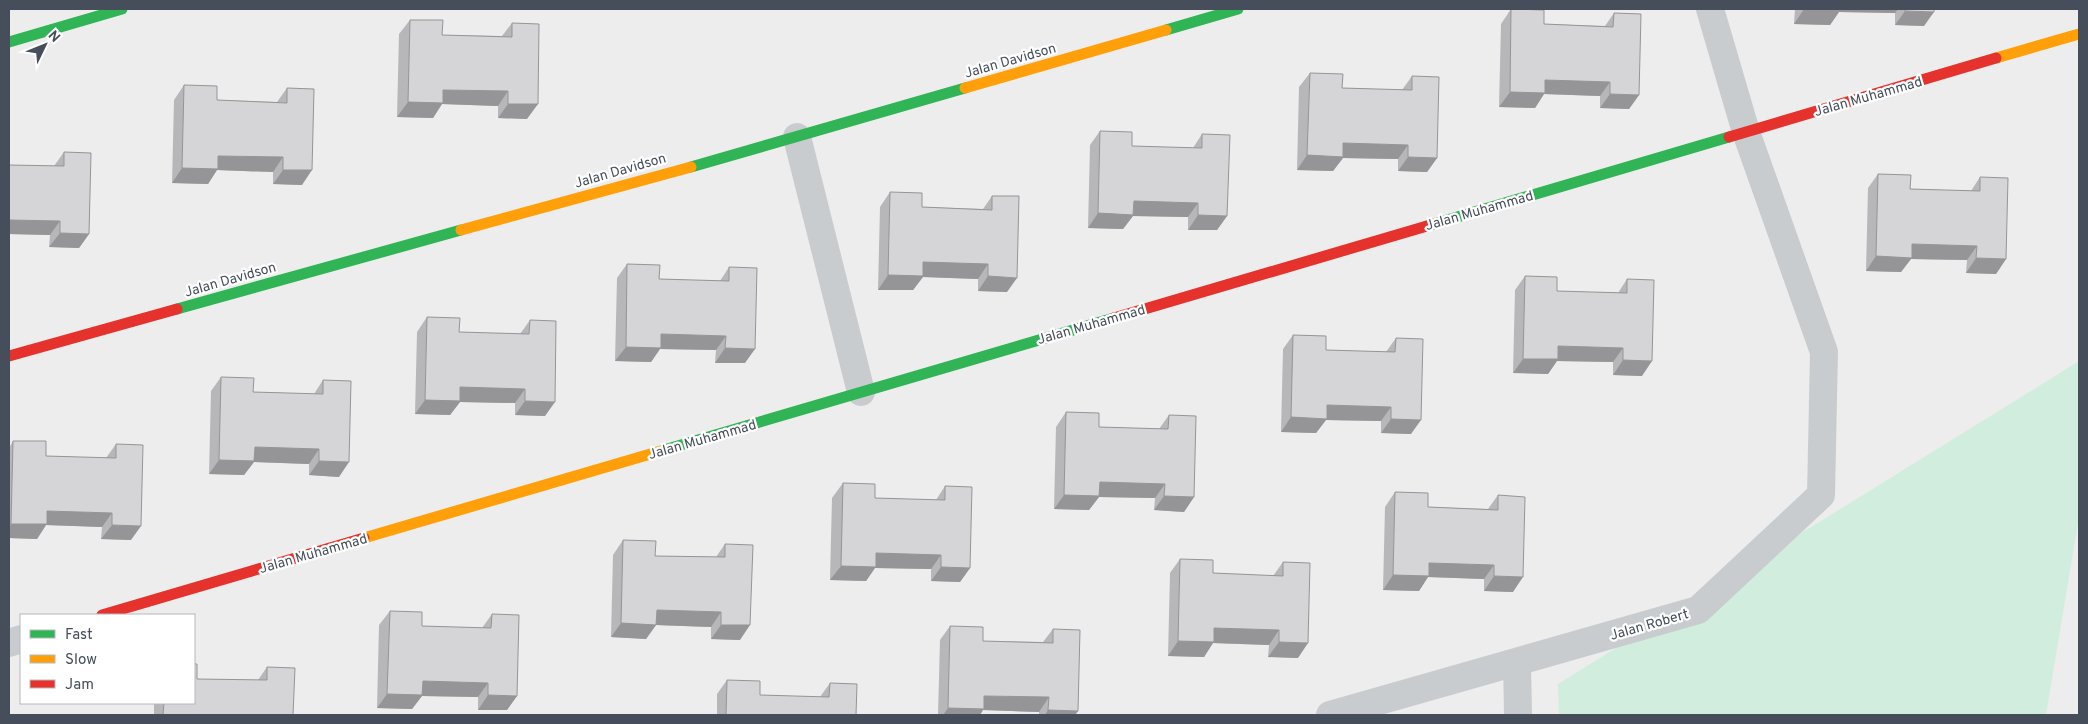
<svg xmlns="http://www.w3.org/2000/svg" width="2088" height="724" viewBox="0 0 2088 724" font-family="Overpass,sans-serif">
	<rect width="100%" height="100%" fill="#eeeded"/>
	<path fill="#d1edde" d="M2079,361V517L2046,715H1559L1558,684Z"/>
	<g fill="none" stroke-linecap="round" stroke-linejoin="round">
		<path stroke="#c9ccce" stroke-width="28" d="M797,137L861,392
			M9,643L21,639
			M1517,662L1518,715
			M1330,715L1698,610L1821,495L1824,352L1746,132L1710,9"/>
		<path stroke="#30b455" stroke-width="11" d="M1166,30L1238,9
			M9,42L122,9
			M691,167L965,88
			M1427,226L1729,137
			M177,309L461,230
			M664,450L1114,318"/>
		<path stroke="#ff9f0a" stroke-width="11" d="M1996,58L2079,34
			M965,88L1166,30
			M461,230L691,167
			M364,538L664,450"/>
		<path stroke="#e5322d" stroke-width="11" d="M1729,137L1996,58
			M1114,318L1427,226
			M9,356L177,309
			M102,615L364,538"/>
	</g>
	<path fill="#b7b7ba" d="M1511,9L1544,24L1605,26L1614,13L1639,95L1629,109L1600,108V96L1544,94L1535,108L1499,107L1501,24Z
		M1795,9H1934L1924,26L1895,25V13L1839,12L1830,25L1794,24Z
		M410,20L442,35L502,36L512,23L527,119L498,118V106L442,104L433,118L397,117L399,34Z
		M1310,73L1342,88L1402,90L1412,76L1437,158L1427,172L1398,171V159L1343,158L1333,171L1297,170L1299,87Z
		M184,85L217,100L277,102L287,88L302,185L273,184V172L217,170L208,184L172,183L174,100Z
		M1100,131L1132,146L1193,148L1202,134L1227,216L1217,230H1188V217L1133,216L1123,229L1088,228L1090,145Z
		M2079,132V212L2078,211Z
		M64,152L89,234L79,248L49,247L50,235L9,234V165L54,166Z
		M1878,174L1910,189L1971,191L1980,177L2006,259L1996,274L1966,273L1967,260L1911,259L1901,272L1866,271L1868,188Z
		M890,192L922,207L983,209L992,196L1007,292L978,291V279L923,277L913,290H878L880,207Z
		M627,264L659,279L720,281L729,267L745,363H715L716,350L660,349L651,362L615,361L617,278Z
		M1525,276L1557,291L1618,293L1627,279L1642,376L1613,375V362L1557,361L1548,374L1513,373L1515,290Z
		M427,317L459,332L520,334L530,320L545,416L515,415V403L460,402L450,415L415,414L417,332Z
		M1293,335L1326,350L1386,352L1396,338L1411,434L1381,433V421L1326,420L1316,433L1281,432L1283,349Z
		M221,377L253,392L314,394L323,380L339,477L309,475V464L254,462L244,475L209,474L211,391Z
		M1066,412L1099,427L1159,429L1169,415L1194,497L1184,512L1154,510L1155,498L1099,497L1089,510L1054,509L1056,427Z
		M13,441L46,456L106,458L116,444L131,540L101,539L102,527L46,525L37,539L9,538V448Z
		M843,483L875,498L936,500L945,486L970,568L960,582L931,581V569L875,568L866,581L830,580L832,498Z
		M1395,492L1428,507L1488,509L1498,495L1513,592L1484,591V579L1428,577L1419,591L1383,590L1385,507Z
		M623,540L655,556L716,557L725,544L740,640L711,639V627L656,625L646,639L611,637L613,555Z
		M1180,559L1213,573L1273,576L1283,562L1298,658L1268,657L1269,645L1213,643L1204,657L1168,656L1170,573Z
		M390,611L422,626L482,628L492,614L517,696L507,710H478V697L422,696L412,709L377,708L379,625Z
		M950,626L983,641L1043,642L1053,629L1078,711L1075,715H1039V712L983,710L980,715H938L940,640Z
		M267,667L293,715H154V703H194L197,679L258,680Z
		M727,680L760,695L820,697L830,683L856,715H717V694Z"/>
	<path fill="#959597" d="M1804,9H1898L1895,13L1839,12L1830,25L1794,24Z
		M1905,11L1934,12L1924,26L1895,25Z
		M1545,80L1610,82L1600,96L1544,94L1535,108L1499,107L1510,92Z
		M443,90L508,91L498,106L442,104L433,118L397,117L408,102Z
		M1610,94L1639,95L1629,109L1600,108Z
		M508,104H538L527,119L498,118Z
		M1343,143L1408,145L1398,159L1343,158L1333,171L1297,170L1307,155Z
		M218,156L283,157L273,172L217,170L208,184L172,183L182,168Z
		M1408,157L1437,158L1427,172L1398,171Z
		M283,170H312L302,185L273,184Z
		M1134,201L1198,203L1188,217L1133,216L1123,229L1088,228L1098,213Z
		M1198,215L1227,216L1217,230H1188Z
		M9,220L60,221L50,235L9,234Z
		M60,233L89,234L79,248L49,247Z
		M1912,244L1977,246L1967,260L1911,259L1901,272L1866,271L1876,256Z
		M1976,258L2006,259L1996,274L1966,273Z
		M923,262L988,264L978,279L923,277L913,290H878L888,275Z
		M988,276L1017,278L1007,292L978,291Z
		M661,334L726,336L716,350L660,349L651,362L615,361L626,347Z
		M1558,346L1623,348L1613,362L1557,361L1548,374L1513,373L1523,359Z
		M725,348L755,349L745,363H715Z
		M1623,360L1652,361L1642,376L1613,375Z
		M460,387L525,389L515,403L460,402L450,415L415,414L425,400Z
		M525,401L555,402L545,416L515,415Z
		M1327,405L1391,407L1381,421L1326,420L1316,433L1281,432L1291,417Z
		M1391,419L1421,420L1411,434L1381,433Z
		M255,447L319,449L309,464L254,462L244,475L209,474L219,460Z
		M319,461L349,462L339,477L309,475Z
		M1100,482L1165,484L1155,498L1099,497L1089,510L1054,509L1064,495Z
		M1164,496L1194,497L1184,512L1154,510Z
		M47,511L112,513L102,527L46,525L37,539L9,538V527L11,524Z
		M112,525L141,526L131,540L101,539Z
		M876,553L941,555L931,569L875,568L866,581L830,580L841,566Z
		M1429,563L1494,565L1484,579L1428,577L1419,591L1383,590L1393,575Z
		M941,567L970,568L960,582L931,581Z
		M1494,576L1523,577L1513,592L1484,591Z
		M657,610L721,612L711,627L656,625L646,639L611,637L621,623Z
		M721,625H750L740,640L711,639Z
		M1214,628L1279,630L1269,645L1213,643L1204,657L1168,656L1178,641Z
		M1279,642L1308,643L1298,658L1268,657Z
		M423,681L488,683L478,697L422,696L412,709L377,708L387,694Z
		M488,695L517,696L507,710H478Z
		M984,696L1049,697L1039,712L983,710L980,715H943L948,708Z
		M1048,710L1078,711L1075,715H1045Z"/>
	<path fill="#d5d5d8" stroke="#959597" d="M1511,9L1544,10V24L1613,27L1614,13L1641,14L1639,95L1610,94V82L1545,80V93L1510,92Z
		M1804,9H1840V10Z
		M1905,9H1934V12L1905,11Z
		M410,20H443L442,35L512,37V23L539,24L538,104H508V91L443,90V103L408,102Z
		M1310,73L1343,74L1342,88L1412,90V76L1439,77L1437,158L1408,157V145L1343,143V157L1307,155Z
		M184,85L217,86V100L287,103V88L314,89L312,170H283V157L218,156V169L182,168Z
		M1100,131L1132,132V146L1202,148V134L1230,135L1227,216L1198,215V203L1134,201L1133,215L1098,213Z
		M64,152L91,153L89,234L60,233V221L9,220V165L64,166Z
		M1878,174L1911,175L1910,189L1980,191V177L2008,178L2006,259L1976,258L1977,246L1912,244V258L1876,256Z
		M890,192L922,193V207L992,210V196H1019L1017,278L988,276V264L923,262V276L888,275Z
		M627,264L660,265L659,279L729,281V267L757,268L755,349L725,348L726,336L661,334V348L626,347Z
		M1525,276L1557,277V291L1627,293V279L1654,280L1652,361L1623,360V348L1558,346V359H1523Z
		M427,317L460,318L459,332L529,334L530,320L556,321L555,402L525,401V389L460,387V401L425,400Z
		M1293,335L1326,336V350L1395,352L1396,338L1423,339L1421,420L1391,419V407L1327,405V419L1291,417Z
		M221,377L254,378L253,392L323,394V380L351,381L349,462L319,461V449L255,447L254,461L219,460Z
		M1066,412L1099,413V427L1168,429L1169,415L1196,416L1194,497L1164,496L1165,484L1100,482L1099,496L1064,495Z
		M13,441H46V456L116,458V444L143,445L141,526L112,525V513L47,511V524H11Z
		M843,483L875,484V498L945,500V486L972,487L970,568L941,567V555L876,553V567L841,566Z
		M1395,492L1428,493V507L1498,510V495L1525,497L1523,577L1494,576V565L1429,563V576L1393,575Z
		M623,540L656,541L655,556L725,557V544L753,545L750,625H721V612L657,610L656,625L621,623Z
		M1180,559L1213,560V573L1283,576V562L1310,563L1308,643L1279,642V630L1214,628V642L1178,641Z
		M390,611L422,612V626L491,628L492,614L519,615L517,696L488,695V683L423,681L422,695L387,694Z
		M950,626L983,627V641L1053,643V629L1080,630L1078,711L1048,710L1049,697L984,696V709L948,708Z
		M194,664H197V679L267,680V667L295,668L293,715H163L164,703H194Z
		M727,680L760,681V695L829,697L830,683L857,684L856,715H726Z"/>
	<g text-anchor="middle" stroke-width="4.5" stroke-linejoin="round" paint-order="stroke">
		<g font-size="14" fill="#454e5a" stroke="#fff">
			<text transform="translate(1010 60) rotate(-16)" y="5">Jalan Davidson</text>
			<text transform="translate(1868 96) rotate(-16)" y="5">Jalan Muhammad</text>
			<text transform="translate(620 170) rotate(-16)" y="5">Jalan Davidson</text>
			<text transform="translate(1479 210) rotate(-16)" y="5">Jalan Muhammad</text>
			<text transform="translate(230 279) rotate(-16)" y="5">Jalan Davidson</text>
			<text transform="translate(1091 324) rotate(-16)" y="5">Jalan Muhammad</text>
			<text transform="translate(702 439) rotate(-16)" y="5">Jalan Muhammad</text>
			<text transform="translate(313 553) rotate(-16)" y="5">Jalan Muhammad</text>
			<text transform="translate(1649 624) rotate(-16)" y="5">Jalan Robert</text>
		</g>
	</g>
	<rect width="2088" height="724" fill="none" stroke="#454e5a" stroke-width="20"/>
	<rect x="20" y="614" width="175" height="90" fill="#ffffff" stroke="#b5b8bd"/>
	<rect x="30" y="630" width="25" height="8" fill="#30b455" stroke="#b5b8bd"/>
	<text x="65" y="639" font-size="15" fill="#454e5a">Fast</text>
	<rect x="30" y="655" width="25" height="8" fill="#ff9f0a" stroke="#b5b8bd"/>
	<text x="65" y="664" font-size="15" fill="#454e5a">Slow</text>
	<rect x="30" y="680" width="25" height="8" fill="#e5322d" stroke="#b5b8bd"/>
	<text x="65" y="689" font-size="15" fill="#454e5a">Jam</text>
	<g transform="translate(45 45) rotate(47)" stroke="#ffffff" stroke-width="4" paint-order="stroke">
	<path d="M0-4L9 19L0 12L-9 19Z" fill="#454e5a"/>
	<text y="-8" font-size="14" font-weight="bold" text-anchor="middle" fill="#454e5a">N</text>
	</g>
</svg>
